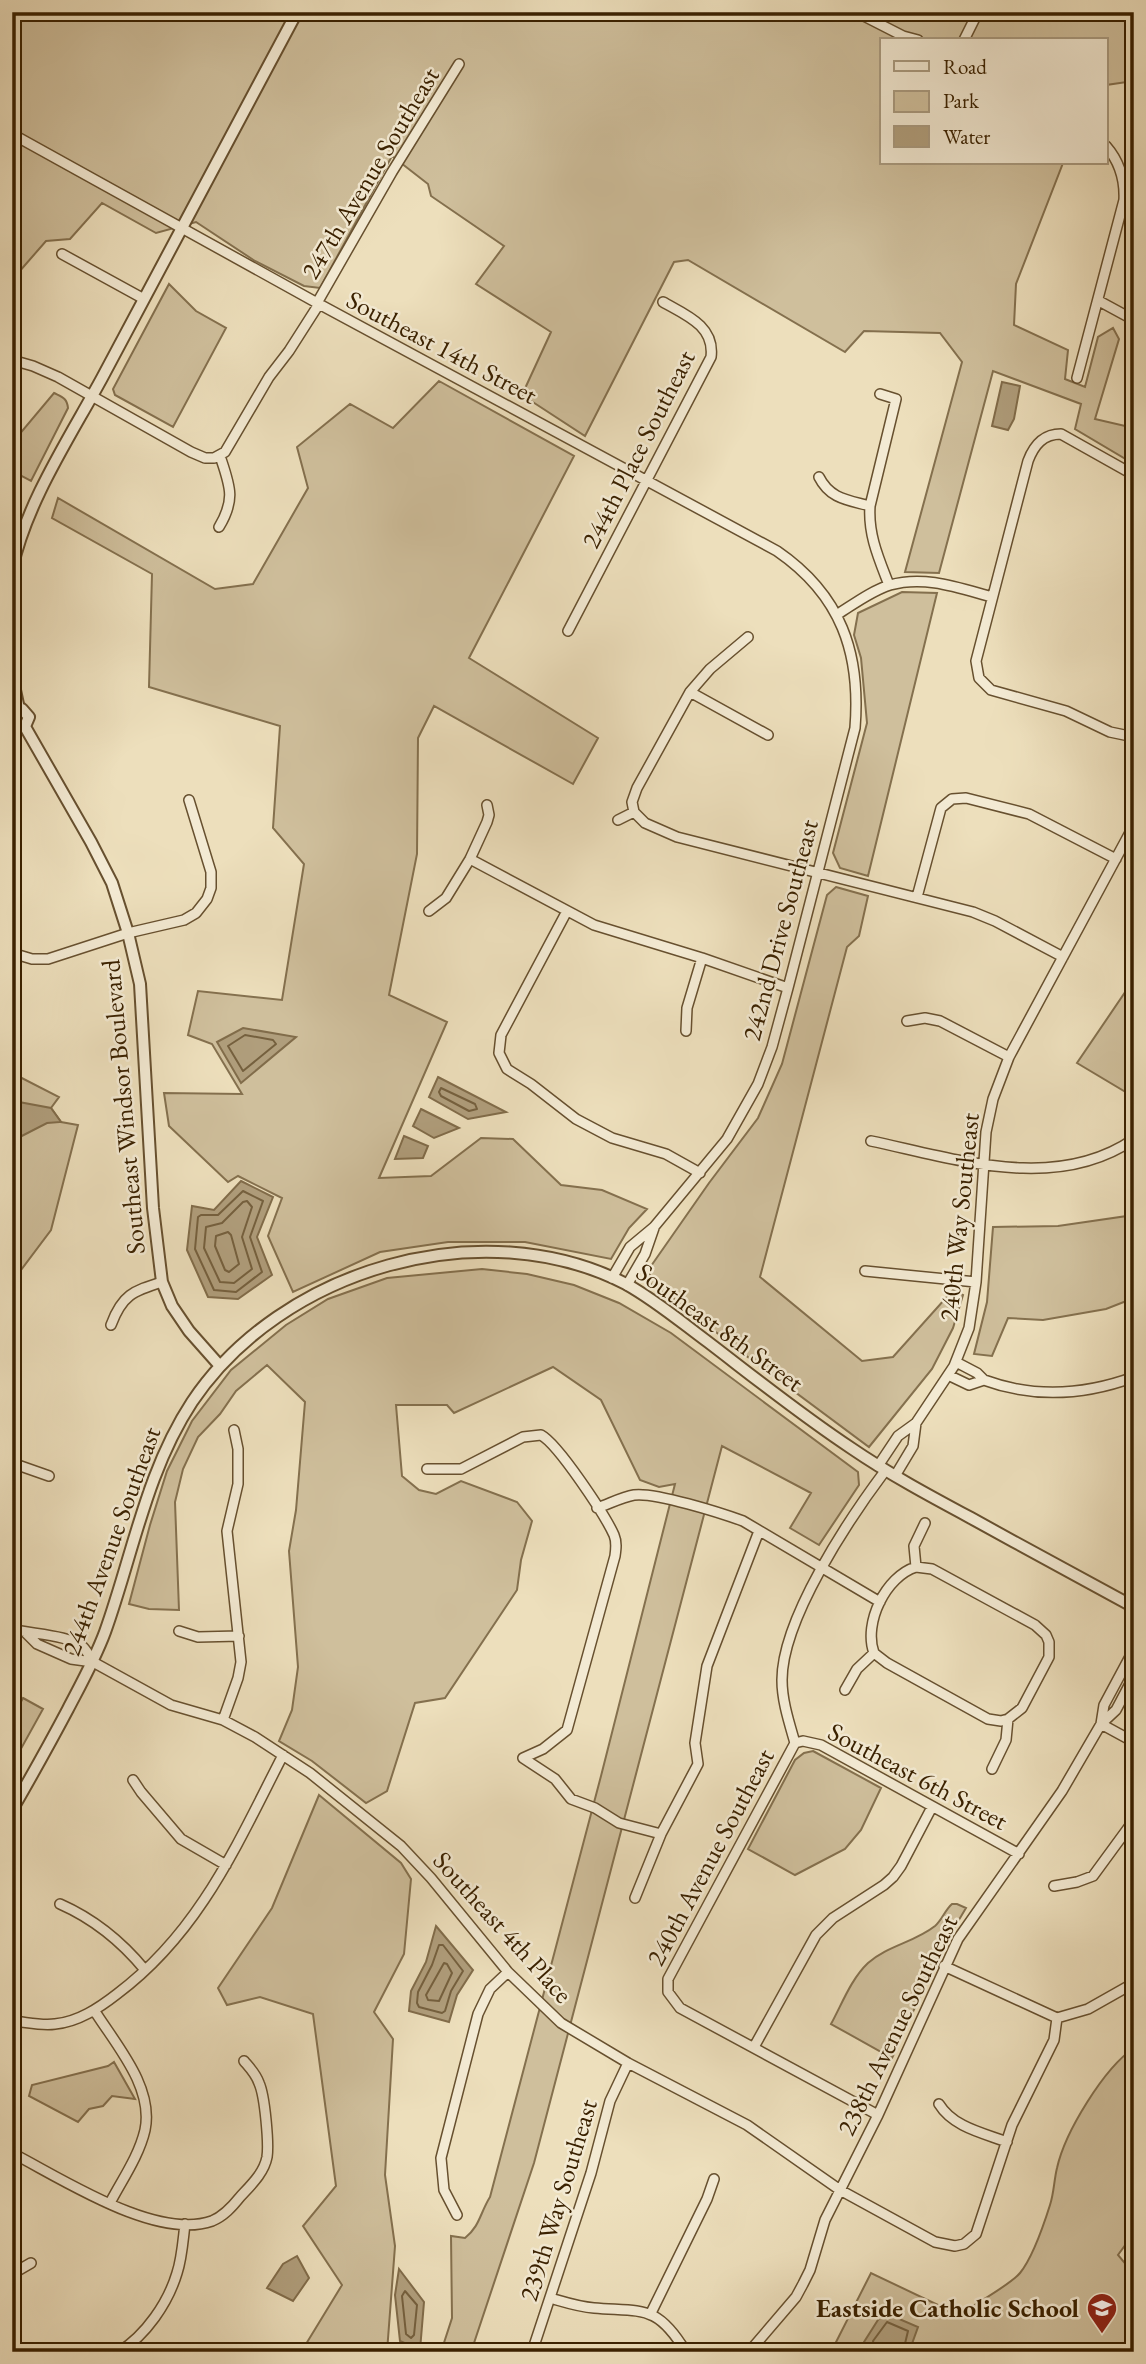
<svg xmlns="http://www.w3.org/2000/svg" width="1146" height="2364" viewBox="0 0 1146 2364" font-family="'EB Garamond',serif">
	<rect width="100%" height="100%" fill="#eddfbc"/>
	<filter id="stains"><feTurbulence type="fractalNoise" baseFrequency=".00286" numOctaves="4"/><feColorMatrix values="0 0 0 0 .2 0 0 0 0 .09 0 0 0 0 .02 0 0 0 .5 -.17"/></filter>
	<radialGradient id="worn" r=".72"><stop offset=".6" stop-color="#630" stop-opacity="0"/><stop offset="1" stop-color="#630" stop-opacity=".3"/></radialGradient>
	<path fill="#cfbf9c" stroke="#84704e" stroke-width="2" d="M12,12H1134V81L1106,85V40H882V163H1063L1016,284L1014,325L1068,350L1065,379L1085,387L1098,337L1113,328L1119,339L1095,419L1134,428V464L1075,429L1081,404L993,371L939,573L905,572L962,362L940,333L864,331L845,352L688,260L674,262L585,436L522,395L551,332L476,284L504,246L431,196L428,184L392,156L320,288L304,286L255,261L196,222L156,233L102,203L70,239L46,241L12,280Z
		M169,284L196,311L226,328L173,427L115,395L113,389Z
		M439,381L574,456L469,658L598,738L573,784L434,706L418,738L417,854L389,995L447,1022L379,1178L431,1176L481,1138L513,1139L561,1185L602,1190L647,1209L629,1228L611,1259L525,1242H448L380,1252L293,1292L268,1236L282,1198L238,1176L228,1182L169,1126L164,1093L242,1094L212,1044L188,1035L198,991L282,1000L304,864L273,828L280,726L149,687L152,574L52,518L58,498L215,589L253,584L308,488L297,447L350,404L393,428Z
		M54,393C62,397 67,398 68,408L31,481L12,471V443Z
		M902,592L937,593L868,876L840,868L833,853L867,723L861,658L854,635L858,613Z
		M836,887L868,896L859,936L847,947L760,1277L862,1361L893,1357L953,1290L963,1295L953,1328L932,1369L869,1447L741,1352L677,1301L649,1283L651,1266L709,1183L758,1118L782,1064L827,895Z
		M1134,979V1097L1077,1063Z
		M12,1073L59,1097L51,1108L61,1122L78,1125L51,1230L12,1282Z
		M1134,1215V1298L1106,1309L1043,1320L1008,1318L992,1356L974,1354L987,1302L993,1227L1058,1226Z
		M482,1269L527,1274L574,1285L619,1303L671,1333L858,1472L859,1485L819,1545L790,1528L811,1493L722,1446L534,2163L471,2352H441L452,2318L451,2236L465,2238C480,2226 480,2213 490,2197L601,1776L675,1484L659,1487L640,1480L601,1400L553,1367L454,1413L447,1405H396L402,1476L419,1490L436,1494L461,1481L517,1502L532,1521L521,1560L517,1590L445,1698L415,1703L387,1791L366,1803L312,1761L279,1741L292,1710L298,1667L289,1551L296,1510L305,1402L267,1365L236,1391L220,1414L198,1437L183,1469L175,1502L179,1610L149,1609L129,1604L150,1525L167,1471L192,1421L231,1370L286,1325L328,1299L387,1278Z
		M23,1698L43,1709L12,1765V1718Z
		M813,1751L881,1788L861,1830L845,1849L795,1875L748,1849L795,1760L804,1753Z
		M319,1795L401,1863L411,1879L404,1954L374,2012L393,2039L385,2175L395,2246L387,2352H310L306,2344L342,2285L303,2226L336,2186L313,2014L260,1997L227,2005L218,1988L272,1908Z
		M952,1904H957L966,1908L941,1950L892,2058L831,2024C842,2004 851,1979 868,1963C887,1946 915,1942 935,1926C942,1920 945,1910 952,1904Z
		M1134,2048V2233L1118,2255L1134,2274V2352H831L871,2273L940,2306L967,2310C980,2301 1011,2284 1020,2273C1033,2257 1044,2224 1050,2205C1054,2193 1054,2180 1057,2168C1065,2132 1104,2068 1134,2048Z
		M114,2062L135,2099L112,2096L103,2106L89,2109L78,2122L29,2096L32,2085L108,2066Z"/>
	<path fill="#b09e7c" stroke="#816c4a" stroke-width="2" d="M1002,382L1020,386L1014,419L1008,430L992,426Z
		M243,1028L296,1037L241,1083L217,1042Z
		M438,1077L506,1112L468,1119L429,1097Z
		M12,1099L19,1102L51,1108L61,1122L47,1123L12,1141Z
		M421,1109L459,1128L434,1138L413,1126Z
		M404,1136L428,1146L423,1158L395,1159Z
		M241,1181L273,1197L257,1237L272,1275L238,1299L208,1297L187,1250L192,1206L214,1210Z
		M436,1926L473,1970L457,1995L449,2022L409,2011L411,1991L426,1962Z
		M297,2256L309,2278L293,2301L267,2288L283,2264Z
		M399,2269L424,2302L420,2350L400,2341L395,2295Z
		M883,2312L918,2327L909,2352H870L864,2342Z"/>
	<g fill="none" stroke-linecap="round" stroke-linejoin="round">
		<path stroke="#75603e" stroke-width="2" d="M245,1035L273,1040L276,1044L243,1071L228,1046Z
			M441,1088L475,1104L477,1109L469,1111L441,1096L439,1092Z
			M243,1191L263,1201L250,1237L262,1272L236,1292L214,1290L195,1249L198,1217L201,1215H218Z
			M247,1201L252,1207L242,1237L252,1269L234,1283L220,1282L204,1248L206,1227L222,1223L243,1202Z
			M228,1232L231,1235L239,1264L229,1272L225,1270L215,1246L216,1236Z
			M439,1945H443L463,1971L451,1991L445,2011L442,2013L419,2007L417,2003L418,1992L432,1965Z
			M444,1963L447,1964L452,1973L439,2001L428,2000L426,1995Z
			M405,2291L417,2305L414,2335L411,2338L406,2334L402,2296Z
			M875,2352L873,2341L887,2322L908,2331L903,2352"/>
		<g stroke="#67502f" stroke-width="12">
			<path id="minor" d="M856,12L903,36L918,40
				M964,40L978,12
				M12,134L319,304L777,551C841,595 861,653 855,728L788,988L772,1047L758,1084L727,1139L654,1227L630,1247L612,1278
				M62,254L144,299
				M1099,301L1134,320
				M317,303L392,172L459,64
				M12,360L33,366L58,377L191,452L205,458H214L225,452L269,377L289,351L319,304
				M1077,378L1124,200C1125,180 1119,161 1106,146
				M880,394L896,399L870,506C868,535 879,559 889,585
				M1134,475L1061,434C1043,434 1034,445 1028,461L976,661L979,678L991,690L1066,711L1110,732L1134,737
				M819,477C830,499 848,500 870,506
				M219,527C236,499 230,486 220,456
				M838,614C854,604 871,591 890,585C925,575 959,588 992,597
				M568,631L711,357C715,326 686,315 663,302
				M690,692L768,735
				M634,812L645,823L677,837L973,912L995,921L1063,957
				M618,820L634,812L632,802L637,788L690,692L710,669L748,637
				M470,859L594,925L702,958L788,988
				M917,897L941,808L952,799L966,798L1029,814L1116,859
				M429,911L446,898L470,859L487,822L489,815L487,805
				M567,911L501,1035L499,1053L507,1069L531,1084L576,1119L612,1138L666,1154L700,1173
				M12,953L32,959H48L128,933L184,920L196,913L207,899L211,888V872L189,800
				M907,1021L925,1018L940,1021L1009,1057
				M686,1031L687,1008L702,958
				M871,1141C956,1159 1056,1193 1134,1139
				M865,1271L976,1282
				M627,1285L645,1254L654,1228
				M111,1325C122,1295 133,1291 162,1282
				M948,1375L969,1385L984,1380L977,1373L956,1362
				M984,1380C1033,1398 1085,1395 1134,1377
				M916,1423L954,1366L969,1328L976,1282L986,1132L993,1099L1009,1057L1134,825
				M12,1463L49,1476
				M878,1466L898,1436L916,1423L913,1446L895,1476
				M427,1469H461L523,1437L541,1435C558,1444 605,1515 614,1535C617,1542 616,1549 615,1556L567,1730L543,1749L523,1758L555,1779L571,1799L595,1808L619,1823L661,1834L698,1764L695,1743L707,1666L759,1531
				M597,1508C609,1504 622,1497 634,1495C655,1492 721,1513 743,1521L880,1602
				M916,1567L932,1569L1035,1625L1046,1635L1049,1642V1657L1022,1708L1008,1719L1006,1740L992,1769
				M12,1629C30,1634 70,1635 83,1647C87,1651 90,1657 93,1662
				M179,1631L198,1637L239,1636
				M26,1633L37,1644L71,1659L93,1662L171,1705L223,1720L255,1737L310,1773L401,1846L431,1878L508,1972L561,2023L628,2063L747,2125L840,2190L935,2242L955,2246L964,2244L976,2234L1012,2125L1054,2040L1057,2018
				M1134,1649L1104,1705L1101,1724L1116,1710L1134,1676
				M874,1653L887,1663L988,1719L1001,1721L1008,1719
				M845,1690L857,1669L874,1653C863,1623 886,1576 916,1567L914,1546L925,1523
				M223,1720L238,1678L241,1662L227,1531L238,1484V1449L234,1430
				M795,1743L668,1979V1992L680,2008L878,2115
				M795,1743C789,1722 782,1701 782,1680C782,1619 849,1519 885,1471
				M795,1743L803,1741L821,1745L1019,1854
				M133,1780L141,1792L181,1839L226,1865
				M1054,1886L1077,1882L1093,1876L1134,1820
				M635,1898L661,1834
				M60,1904C94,1919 122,1942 145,1970
				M944,1966L1057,2018
				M94,2010C116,2045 154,2087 145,2130C139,2156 122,2180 110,2203
				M1057,2018L1088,2009L1134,1983
				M12,2021C26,2022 41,2026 55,2024C78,2022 99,2008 117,1994C200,1932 237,1844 283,1755
				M754,2047L816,1935L833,1918L884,1885L893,1877L901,1866L932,1807
				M939,2104C953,2127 983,2133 1007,2142
				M12,2153C61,2178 156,2241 212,2221C224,2216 232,2207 240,2197C251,2185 264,2173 267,2157C269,2144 265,2096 259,2083C256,2074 250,2068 244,2061
				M457,2215L444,2190L441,2158L478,2014L490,1989L508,1972
				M12,2274L31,2263
				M550,2298C564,2302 579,2307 594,2308C643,2312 657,2304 686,2352
				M651,2313L707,2199L714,2179
				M119,2352C146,2335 168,2303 177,2273C182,2258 183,2240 185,2224
				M532,2352L591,2173L610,2101L628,2063
				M749,2352L796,2297L803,2284L810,2270L825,2220L878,2115L958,1939L1062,1791L1101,1724L1134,1742"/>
		</g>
		<g stroke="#67502f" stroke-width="14">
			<path id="tertiary" d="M12,569C26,503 70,437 102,378C167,256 232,134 297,12
				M12,676L19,709
				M12,715L17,710L22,709L29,717L26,724C21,728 15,726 12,720
				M24,725L91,842L112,883L128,933L140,984L153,1208L162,1282L172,1306L189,1331L220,1366
				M12,1810C31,1777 50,1743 68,1709C81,1684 95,1659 105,1632C133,1554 146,1472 192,1402C281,1269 482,1210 626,1284C655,1300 681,1322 708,1342C755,1378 801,1415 851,1448C889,1474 930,1496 971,1518C1025,1548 1079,1577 1134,1607"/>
		</g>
		<use href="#minor" stroke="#f3ead3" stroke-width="9"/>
		<use href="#tertiary" stroke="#f3ead3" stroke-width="10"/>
	</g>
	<defs>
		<g id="school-pin" transform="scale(1.575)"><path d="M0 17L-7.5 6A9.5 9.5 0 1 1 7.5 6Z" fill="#8f2418" stroke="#f3ead3"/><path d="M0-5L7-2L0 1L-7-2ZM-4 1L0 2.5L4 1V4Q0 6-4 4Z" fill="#fff"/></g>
	</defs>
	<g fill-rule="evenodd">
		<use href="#school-pin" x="1102" y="2308"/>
	</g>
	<g text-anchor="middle" stroke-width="5" stroke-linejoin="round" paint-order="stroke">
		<g font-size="26" fill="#3a2100" stroke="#f3ead3">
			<text transform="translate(370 173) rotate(-59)" y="9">247th Avenue Southeast</text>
			<text transform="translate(442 347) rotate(28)" y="9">Southeast 14th Street</text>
			<text transform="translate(638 449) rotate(-63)" y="9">244th Place Southeast</text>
			<text transform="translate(780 930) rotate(-75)" y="9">242nd Drive Southeast</text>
			<text transform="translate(123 1107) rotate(-95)" y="9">Southeast Windsor Boulevard</text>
			<text transform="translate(959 1217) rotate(-84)" y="9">240th Way Southeast</text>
			<text transform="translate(720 1327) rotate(36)" y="9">Southeast 8th Street</text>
			<text transform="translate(111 1541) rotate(-70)" y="9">244th Avenue Southeast</text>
			<text transform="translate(918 1776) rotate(28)" y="9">Southeast 6th Street</text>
			<text transform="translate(710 1857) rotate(-62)" y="9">240th Avenue Southeast</text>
			<text transform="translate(503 1927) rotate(48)" y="9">Southeast 4th Place</text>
			<text transform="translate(897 2025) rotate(-64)" y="9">238th Avenue Southeast</text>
			<text transform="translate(558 2200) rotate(-73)" y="9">239th Way Southeast</text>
		</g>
		<g font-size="26" font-weight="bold" fill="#3a2100" stroke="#f3ead3" text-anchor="end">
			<text x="1079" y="2317">Eastside Catholic School</text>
		</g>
	</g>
	<rect width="1146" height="2364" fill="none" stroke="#eddfbc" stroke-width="42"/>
	<rect x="14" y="14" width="1118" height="2336" fill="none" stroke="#3a2100" stroke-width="3.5"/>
	<rect x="21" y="21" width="1104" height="2322" fill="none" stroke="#3a2100" stroke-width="2"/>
	<rect x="880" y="38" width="228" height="126" fill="#f3ead3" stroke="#a99a7f" stroke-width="2"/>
	<rect x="894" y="61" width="35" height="10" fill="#f3ead3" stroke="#a99a7f" stroke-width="2"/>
	<text x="943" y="74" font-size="21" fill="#3a2100">Road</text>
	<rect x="894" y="91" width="35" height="21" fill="#cfbf9c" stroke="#a99a7f" stroke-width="2"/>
	<text x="943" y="108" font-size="21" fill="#3a2100">Park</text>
	<rect x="894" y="126" width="35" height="21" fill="#b09e7c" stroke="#a99a7f" stroke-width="2"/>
	<text x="943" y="144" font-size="21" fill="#3a2100">Water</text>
	<rect width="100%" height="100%" filter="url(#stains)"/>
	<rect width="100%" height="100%" fill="url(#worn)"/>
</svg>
